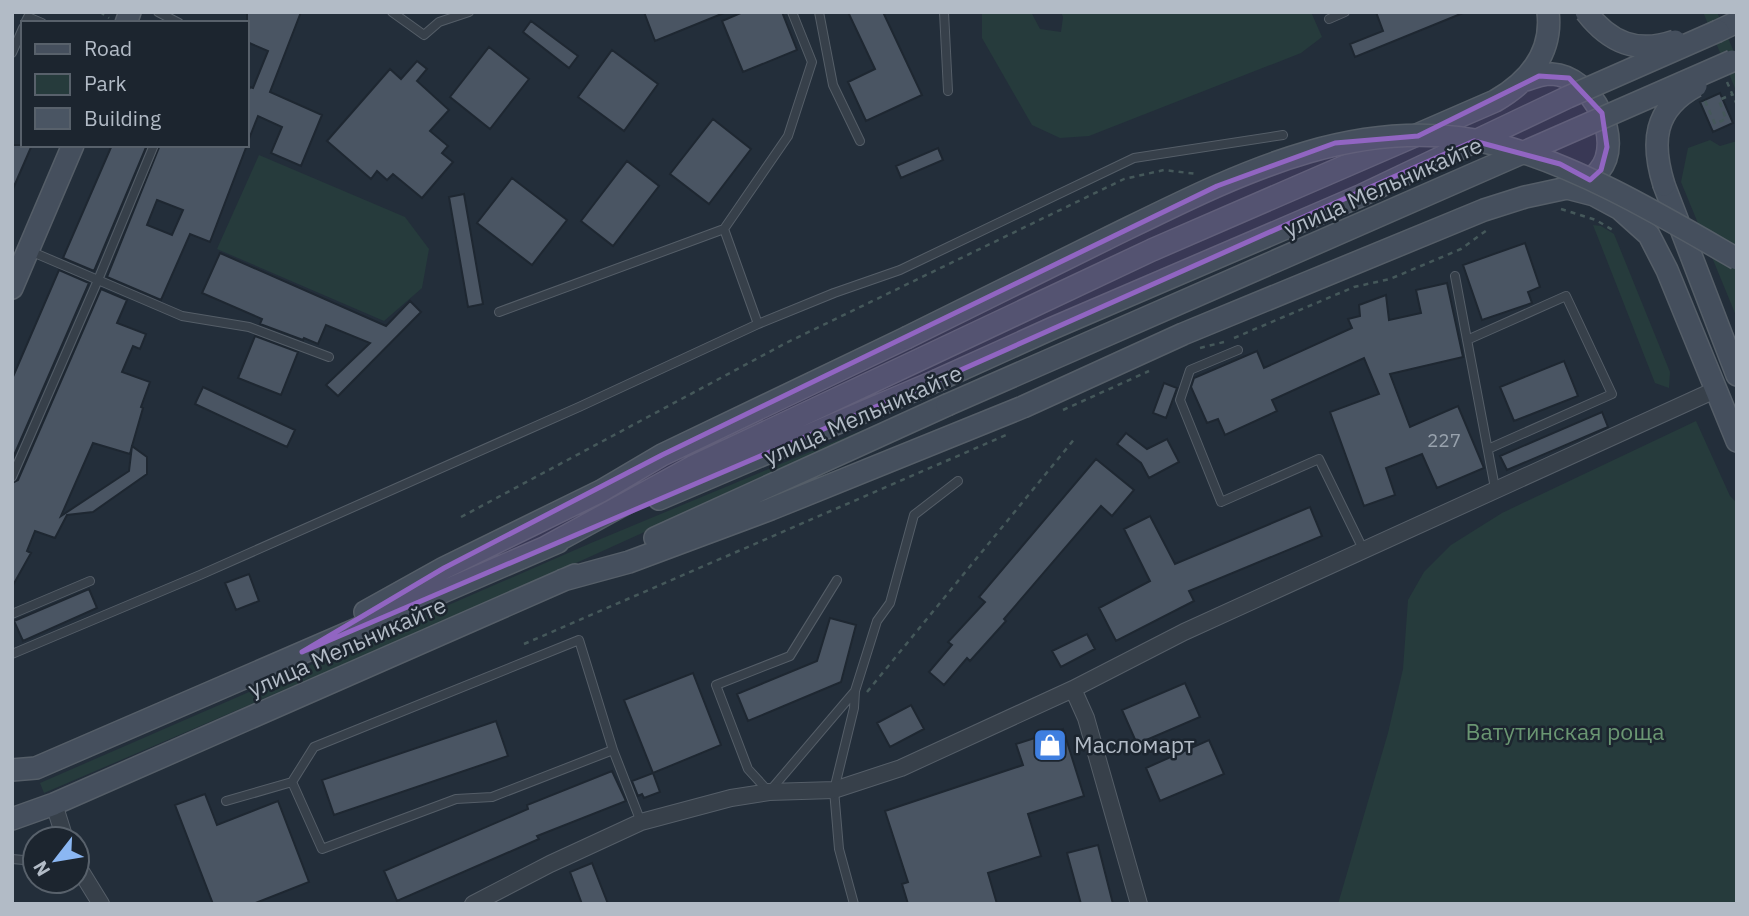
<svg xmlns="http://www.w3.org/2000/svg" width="1749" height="916" viewBox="0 0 1749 916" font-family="'IBM Plex Sans',sans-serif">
	<rect width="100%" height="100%" fill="#232e3a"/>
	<path fill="#263b3c" d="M982,12H1031L1040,29L1061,32L1063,17L1061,12H1311L1322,37L1301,53L1089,136L1060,138L1032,125L982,38Z
		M1703,12H1717L1737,59V93Z
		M1710,140L1720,146L1737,141V318L1681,182L1688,148Z
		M259,155L405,217L429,249L422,288L384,321L217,249Z
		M1593,225L1601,226L1614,234L1670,372L1669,388L1655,383Z
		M1696,421L1730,496L1737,503V904H1338L1388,733L1403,669L1408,600L1424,572L1451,545L1502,513Z
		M865,429L867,431L510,593L44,793L40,783L591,543Z"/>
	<path fill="#4a5563" stroke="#1e2731" stroke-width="2" fill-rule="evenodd" d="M247,12H301L270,92L322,115L301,166L271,153L282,127L258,116L247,144V94L250,87L253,88L268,51L247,42Z
		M644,12H724V13L655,41Z
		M743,12H782L797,50L743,72L722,21Z
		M848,12H883L922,95L866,121L848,82L875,69Z
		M1376,12H1463V13L1355,57L1350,44L1383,31Z
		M531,21L578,56L569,68L523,32Z
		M489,47L529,79L490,129L450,97Z
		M612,50L658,84L624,131L578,97Z
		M417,61L427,69L417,81L449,110L430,131L448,146L442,153L453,162L422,198L393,174L387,180L377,171L371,179L327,141L390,69L401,79Z
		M1720,93L1733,123L1713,132L1700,102Z
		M713,119L751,149L709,204L670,174Z
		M12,145H32L12,191Z
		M112,145H147L94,271L63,258Z
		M160,145H247L210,242L190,234L161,300L107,277ZM157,200L183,210L172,235L147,225Z
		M938,148L943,160L901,178L896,166Z
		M627,161L659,186L613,246L581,221Z
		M512,178L567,220L532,265L477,223Z
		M464,194L483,304L468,307L449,197Z
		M1525,243L1540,287L1528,292L1532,303L1482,320L1463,265Z
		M220,253L386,326L410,301L421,312L338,396L326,385L370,343L326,325L318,344L304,338L303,340L260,324L262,319L202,293Z
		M59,270L89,283L12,460V379Z
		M1447,283L1463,357L1390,374L1410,427L1458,406L1484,468L1437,488L1422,454L1386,468L1395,495L1364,506L1330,412L1379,394L1364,358L1272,400L1277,411L1225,435L1218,419L1207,423L1191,387L1194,378L1257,351L1264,368L1352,328L1348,319L1360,316L1359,305L1386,295L1389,320L1421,313L1416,290Z
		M101,289L127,300L117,323L146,334L140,349L133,346L122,372L150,382L141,407L143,408L132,446L147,457V474L93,512L67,515L55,538L35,531L27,551L31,553L12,587V483L18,480ZM93,443L130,454L132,446L129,471L61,516Z
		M255,336L298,352L281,395L238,378Z
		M1564,361L1578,396L1514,421L1500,387Z
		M1164,383L1177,388L1166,418L1153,413Z
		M203,387L295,430L287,447L195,404Z
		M1602,412L1608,427L1507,470L1500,456Z
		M1126,433L1147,449L1167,439L1179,462L1149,478L1141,463L1117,444Z
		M1096,459L1134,490L1112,516L1101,506L1004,619L1006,621L970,661L967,658L944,685L929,672L952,645L948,642L985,602L979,597Z
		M1310,507L1322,536L1189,591L1194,601L1116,641L1099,608L1150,581L1124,529L1150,516L1175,564Z
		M249,574L259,601L236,610L225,583Z
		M89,589L97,608L23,641L14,621Z
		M830,618L856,625L841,682L748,721L737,694L817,661Z
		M1087,634L1095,649L1061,667L1052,651Z
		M693,673L721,745L653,773L624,700Z
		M1185,683L1200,717L1137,744L1122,710Z
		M911,705L924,729L890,747L877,723Z
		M496,721L508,756L334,815L322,780Z
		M1063,729L1084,796L1028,814L1041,856L988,873L997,904H908L902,884L908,882L885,811L1023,765L1016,744Z
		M1209,740L1224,774L1160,801L1146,768Z
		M612,771L626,801L537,836L539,839L397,901L384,871L528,809L527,805Z
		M653,773L660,792L644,798L642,794L638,796L632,781Z
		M205,794L217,825L278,801L309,882L253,904H213L175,805Z
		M1098,845L1113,904H1081L1067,853Z
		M592,863L608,904H582L570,872Z"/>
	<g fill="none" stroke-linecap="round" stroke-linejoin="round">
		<g stroke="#555e68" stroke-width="10">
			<path id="lane" d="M158,12L179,23
				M392,12L424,35L439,22L469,12
				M819,12L833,85L860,141
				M944,12L948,91
				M1329,19L1345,12
				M25,23L28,17L42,23
				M12,53L23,28
				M154,145L98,280L182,316L249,327L329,357
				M724,229L758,324
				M1455,276L1495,488
				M499,312L724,229L788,136L812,62L792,12
				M1467,340L1566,296L1612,394L1488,449
				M1238,350L1190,370L1180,400L1221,502L1319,459L1363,549
				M12,477L98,280L30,251
				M837,580L790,656L716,685L748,769L769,792L855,691L877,621L890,603L914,515L958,481
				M12,614L90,581
				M12,654L200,575L579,407L758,324L834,293L900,270L1134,158L1283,135
				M292,782L314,747L579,640L613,750
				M226,801L292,782L322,849L456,799L492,797L613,750L641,822
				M12,859L35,861
				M854,904L839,849L834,790L854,708L855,691"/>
		</g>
		<g stroke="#555e68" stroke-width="18">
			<path id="street" d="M1073,689L1086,718L1139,904
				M54,804L65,839
				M77,865L101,904
				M473,904L550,864L641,822L731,798L769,792L834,790L901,768L1073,689L1184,632L1715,390"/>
		</g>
		<g stroke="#555e68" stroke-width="24">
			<path id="secondary" d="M126,23L130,12
				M1718,31L1737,22
				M1526,80C1534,77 1543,74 1552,74C1592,76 1625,140 1599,171C1593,179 1585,182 1576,185
				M1664,185L1737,375
				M12,288L73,145
				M659,499L936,381
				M655,538L947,405
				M546,547L694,466L1152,250L1495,101C1528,82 1553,53 1548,12
				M563,580L629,562L771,509L1023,407L1183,334L1484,210L1525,197L1567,188L1594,195L1620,209L1649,235L1667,270L1737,441
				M365,612L444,568L601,491L662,455L906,338
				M12,770L36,768L558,542
				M12,819L54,804L575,575"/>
		</g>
		<path stroke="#45585a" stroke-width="2.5" stroke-dasharray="5 5" stroke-linecap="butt" d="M100,12L109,18
			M1727,82L1737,105
			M1705,101L1715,124L1726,119L1719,100L1733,94
			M1561,209L1596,220L1616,232
			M1234,338L1354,287L1390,279L1461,249L1487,230
			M1200,348L1224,342
			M1063,410L1149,371
			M461,517L786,343L1124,179L1164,170L1197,174
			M524,644L1006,435
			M867,692L1076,437"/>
		<use href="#lane" stroke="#37404a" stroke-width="8"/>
		<use href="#street" stroke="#37404a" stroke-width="16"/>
		<use href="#secondary" stroke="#454f5d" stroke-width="21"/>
		<g stroke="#555e68" stroke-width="24" stroke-linecap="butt">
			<path id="secondary-bridge" d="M1586,12C1610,43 1637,54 1675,41
				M1664,185C1651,143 1653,109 1696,86
				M906,338C973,305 1039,272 1106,239C1229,179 1357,109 1498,145C1579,166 1664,217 1737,259
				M936,381L1053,328L1360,196L1568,97L1718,31
				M947,405L1732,61"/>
		</g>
		<use href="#secondary-bridge" stroke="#454f5d" stroke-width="21"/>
	</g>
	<path fill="#9165c2" fill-opacity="0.2" stroke="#9165c2" stroke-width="5" stroke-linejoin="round" d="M1539,76L1569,78L1602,113L1607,147L1601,170L1590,180L1560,164L1474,141L936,381L302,652L444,568L662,455L1217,186L1335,143L1418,136Z"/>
	<defs>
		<g id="shop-square" transform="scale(1.75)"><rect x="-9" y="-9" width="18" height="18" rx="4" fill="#3f7fe0" stroke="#1c252f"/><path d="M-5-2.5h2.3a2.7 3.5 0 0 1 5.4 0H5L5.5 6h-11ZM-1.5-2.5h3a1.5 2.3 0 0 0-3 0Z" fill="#fff"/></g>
	</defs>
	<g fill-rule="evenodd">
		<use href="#shop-square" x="1050" y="745"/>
	</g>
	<g text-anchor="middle" stroke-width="5" stroke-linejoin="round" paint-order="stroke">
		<g font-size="19" fill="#98a2ad">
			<text x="1444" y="447">227</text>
		</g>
		<g font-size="23" fill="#b2bbc6" stroke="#1c252f">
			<text transform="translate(1383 187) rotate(-24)" y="8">улица Мельникайте</text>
			<text transform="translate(863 415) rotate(-24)" y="8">улица Мельникайте</text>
			<text transform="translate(347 647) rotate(-24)" y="8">улица Мельникайте</text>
		</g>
		<g font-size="23" fill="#6a9672" stroke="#1c252f">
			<text x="1565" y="740">Ватутинская роща</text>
		</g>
		<g font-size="23" fill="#b2bbc6" stroke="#1c252f" text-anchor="start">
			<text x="1074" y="753">Масломарт</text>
		</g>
	</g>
	<rect width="1749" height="916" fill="none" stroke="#b2bbc6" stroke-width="28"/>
	<rect x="21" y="21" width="228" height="126" fill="#1c252f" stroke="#58616b" stroke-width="2"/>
	<rect x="35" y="44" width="35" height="10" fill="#454f5d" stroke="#58616b" stroke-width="2"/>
	<text x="84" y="56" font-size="21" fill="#b2bbc6">Road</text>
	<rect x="35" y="74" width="35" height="21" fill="#263b3c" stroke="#58616b" stroke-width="2"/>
	<text x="84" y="91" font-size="21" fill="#b2bbc6">Park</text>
	<rect x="35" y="108" width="35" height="21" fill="#4a5563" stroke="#58616b" stroke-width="2"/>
	<text x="84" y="126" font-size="21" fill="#b2bbc6">Building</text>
	<g transform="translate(56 860) rotate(239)"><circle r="33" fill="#1c252f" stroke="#58616b" stroke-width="2"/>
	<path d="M0-5L12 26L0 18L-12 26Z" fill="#8bb7f3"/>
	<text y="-10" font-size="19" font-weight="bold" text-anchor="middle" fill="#b2bbc6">N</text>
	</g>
</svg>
